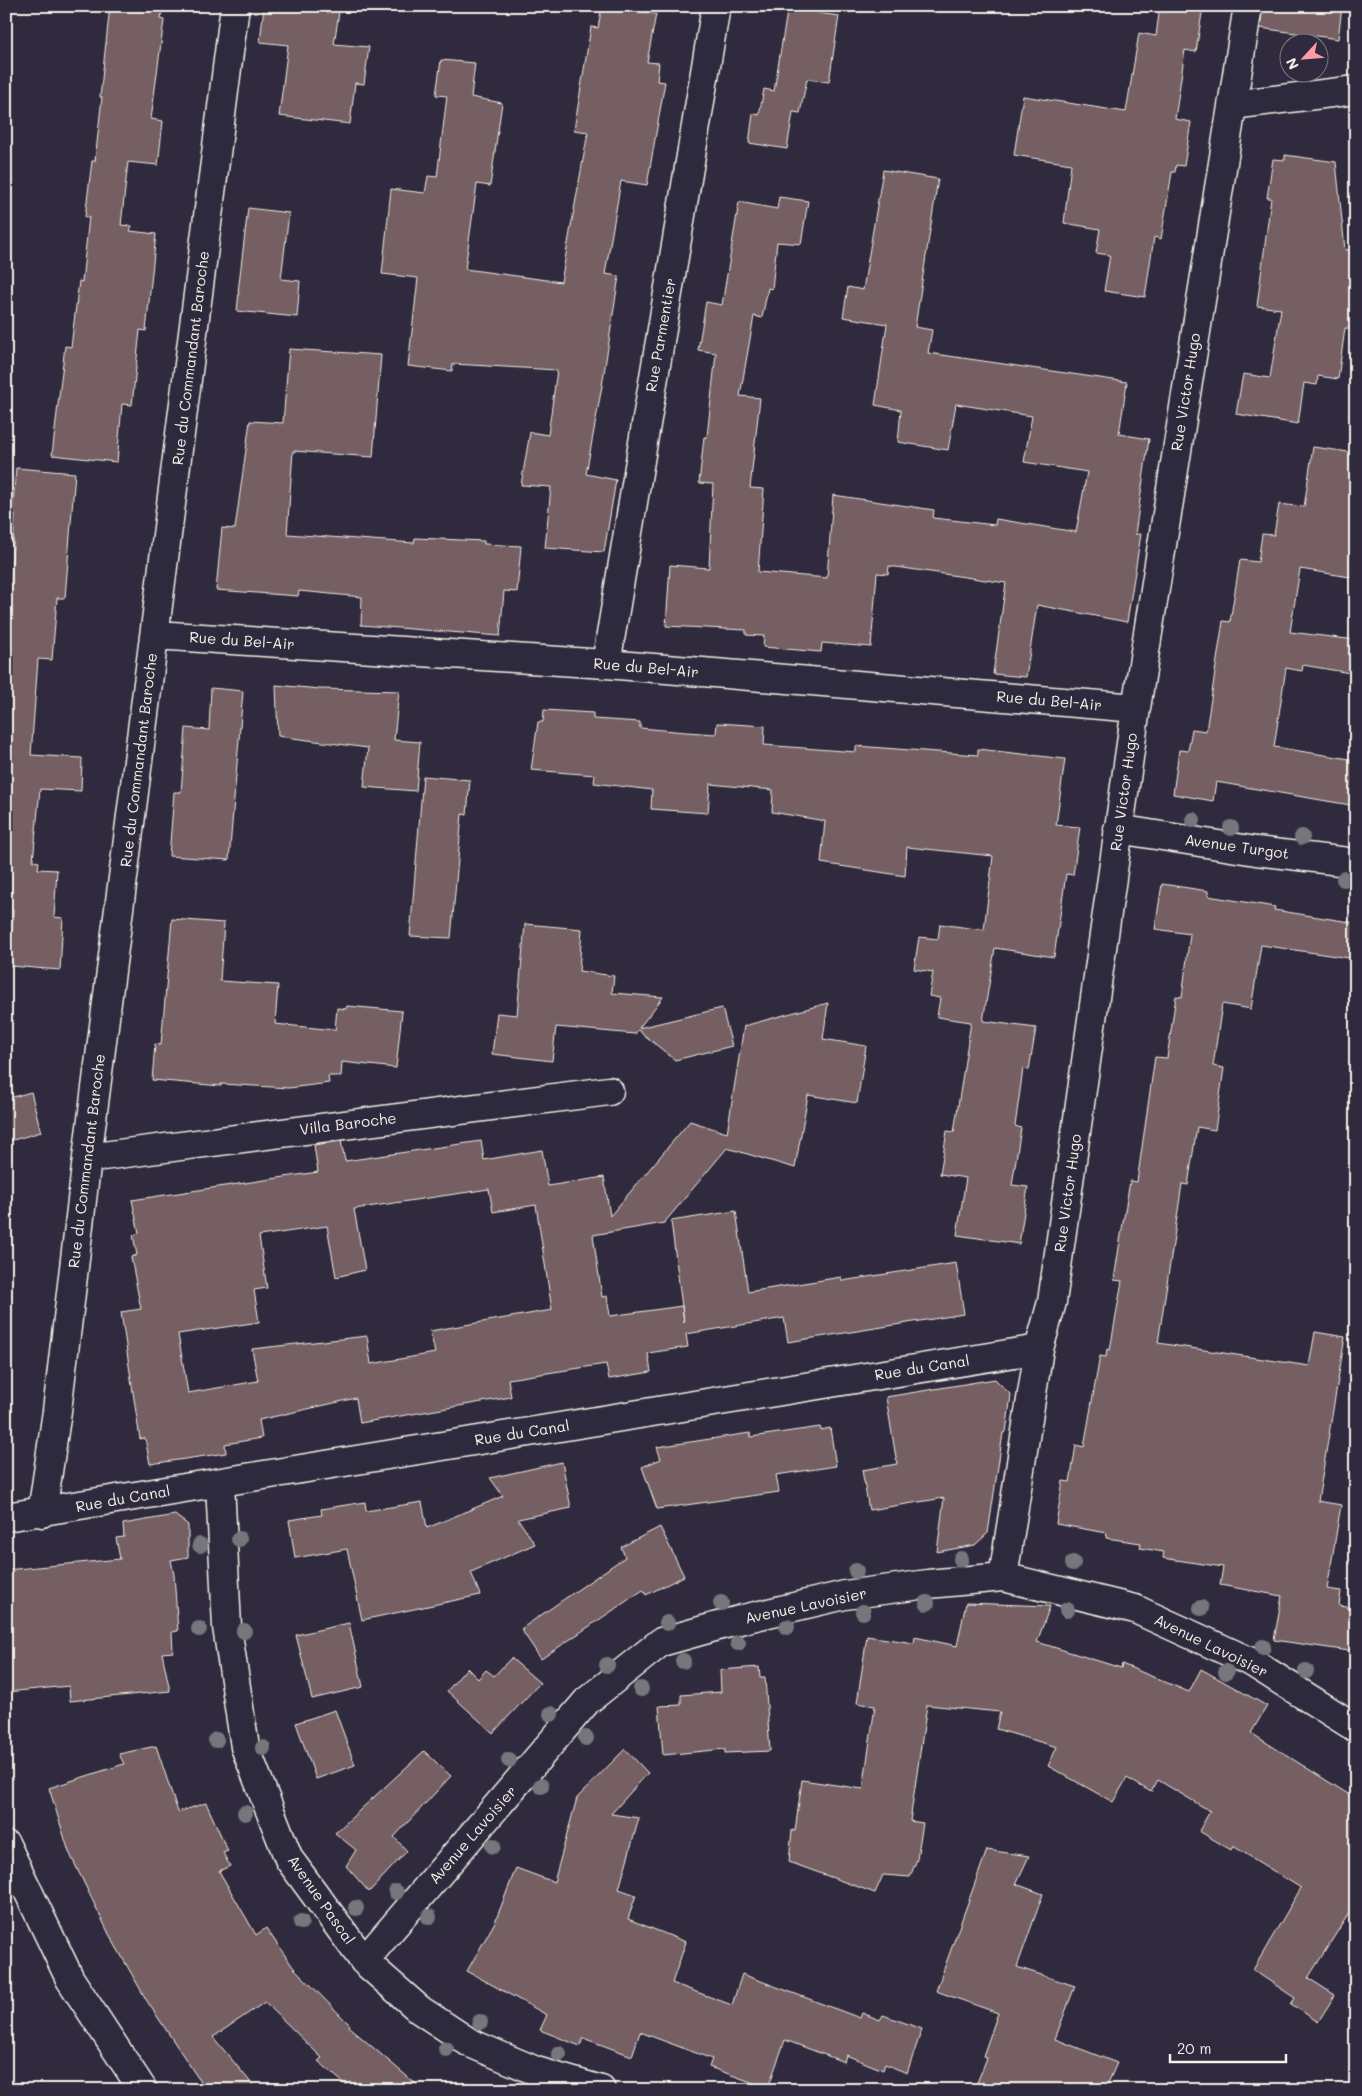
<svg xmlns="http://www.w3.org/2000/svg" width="1362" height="2096" viewBox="0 0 1362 2096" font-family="Mali,sans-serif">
	<rect width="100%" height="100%" fill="#2f2a3d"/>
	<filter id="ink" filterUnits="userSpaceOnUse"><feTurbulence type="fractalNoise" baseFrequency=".02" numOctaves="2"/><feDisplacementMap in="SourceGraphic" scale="10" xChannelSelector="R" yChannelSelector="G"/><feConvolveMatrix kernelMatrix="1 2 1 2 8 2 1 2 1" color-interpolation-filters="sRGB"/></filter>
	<g filter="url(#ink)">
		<path fill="#745e62" stroke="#f4f1e8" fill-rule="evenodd" d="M110,6H163L161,19L164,20L151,119L163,121L158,165L128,162L121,225L132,226L130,231L156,234L146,331L140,330L132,405L122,404L117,462L52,455L65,346L71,347L79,281L82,282L89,217H85L92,161H95L102,97H100Z
			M264,6H340L334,44L369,47L364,84L355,83L350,124L279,116L288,45L260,42Z
			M602,6L656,14L647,62L659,63L657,81L665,82L647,185L621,181L605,274L619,276L602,386L586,474L616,480L604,552L545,548L551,487L521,485L530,432L548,435L557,370L453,364L452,371L408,366L418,278L382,274L391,189L425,193L428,176L437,177L447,96L436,95L441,60L475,63L471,97L502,103L490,186L477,184L465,269L561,282L588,132L574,130L591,27L598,28Z
			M788,6H819L818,13L839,16L829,82L807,79L800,113L793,112L787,149L749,143L753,114L759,115L764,89L774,91Z
			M1160,6H1203L1196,52L1185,50L1175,119L1191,122L1184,166L1176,165L1175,172H1172L1161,239L1154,237L1145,297L1104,291L1110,255L1096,253L1100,229L1064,223L1071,164L1014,155L1023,96L1126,112L1139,33L1156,36Z
			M1263,6H1342L1338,39L1260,28Z
			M1285,155L1336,162L1345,250L1356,249V329L1345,328L1338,379L1318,376L1317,385L1304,383L1298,424L1236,414L1243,374L1270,378L1281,309L1257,306L1271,198H1267L1273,159L1285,160Z
			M883,170L938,179L915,327L932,330L928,353L1127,382L1119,434L1149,439L1135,534H1141L1127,622L1037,605L1026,677L993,674L1006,583L889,566L888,574L877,573L871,647L822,643L821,652L763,647L764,636L746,635V630L666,626L670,565L709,568L713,484L699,483L704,437H707L716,353L698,350L706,302L722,305L739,202L777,209L779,197L808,201L801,244L777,242L772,289L768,288L762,318L754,316L740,396L760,398L750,488L764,489L758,572L827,578L833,495L934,510L933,518L995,525L996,519L1076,532L1087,472L1024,462L1032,416L956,404L948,450L898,442L901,410L875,405L887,324L843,317L848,287L863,290Z
			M248,208L289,213L281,279L300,281L297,317L237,311L239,292H238Z
			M289,349L381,355L373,457L293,451L287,534L414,543L415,538L484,541V544L521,546L517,592L504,591L500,636L361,625L362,597L299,591L298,596L216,590L222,528L235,529L250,421L283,423Z
			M1313,447L1356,453V578L1300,569L1290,632L1356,640V674L1303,665L1302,671L1286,668L1274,747L1356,760V806L1216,782L1213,801L1173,794L1179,750L1188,751L1192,729L1206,731L1223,621L1230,622L1240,560L1258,562L1262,534L1274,535L1279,504L1304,507Z
			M16,468L75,473L65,598H57L52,660L38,659L31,755L82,758L81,791L40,789L33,861L39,862L38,869L57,870L54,917L63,918L60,970L10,966L13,910L6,909V649L15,515L12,514Z
			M276,685L320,689L399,691L394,740L420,742L416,791L364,787L368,748L278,736Z
			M211,688L243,691L229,860L169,856L174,792H181L186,728L209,730Z
			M544,710L593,713V719L640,722V728L686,732L716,734L717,723L765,726L764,745L856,752V746L978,755V749L1065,759L1056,825L1080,827L1073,875L1066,874L1054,957L995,948L983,1021L1036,1028L1029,1070L1023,1069L1015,1126L1021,1128L1012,1185L1028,1187L1019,1244L957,1235L966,1178L940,1174L947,1131L954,1132L971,1022L937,1017L940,998L929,996L933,972L914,969L919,937L938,939L940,924L984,930L993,856L907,847L905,876L821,863L825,821L772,812L773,790L710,784L708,813L651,809L652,790L594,783L595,775L531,770L538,722H543Z
			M423,776L470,780L467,815L462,814L451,938L410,936Z
			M1162,884L1208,891V896L1275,907L1274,910L1356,923V959L1261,945L1251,1009L1222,1004L1213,1066L1224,1068L1215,1130L1197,1127L1188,1185L1182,1184L1158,1343L1309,1366L1315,1332L1345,1337L1318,1501L1341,1505L1327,1589L1341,1591L1339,1606L1356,1608V1652L1274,1640L1282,1596L1220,1585L1223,1567L1163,1558L1164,1552L1140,1548L1141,1543L1106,1538L1107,1533L1056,1524L1063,1481L1070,1482L1076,1445L1084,1447L1100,1356L1106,1357L1107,1349L1110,1350L1122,1281L1114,1280L1120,1241L1130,1181L1137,1182L1155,1057L1167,1058L1176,996L1182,997L1190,934L1155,929Z
			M172,919L224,923L220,981L278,985L275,1024L335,1030L337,1008L346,1009L347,1006L402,1011L396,1068L342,1062L341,1076H328L329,1083L289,1088L221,1084V1086L152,1080L155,1044L161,1045Z
			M525,924L582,929L579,971L614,976L612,993L663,997L639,1028L722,1008L732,1046L675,1060L638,1030L635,1034L556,1027L552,1061L492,1054L497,1013L517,1015Z
			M828,1003L823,1039L866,1046L857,1103L808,1095L795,1168L727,1148L664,1223L593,1235L602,1297L607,1296L610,1316L682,1306L684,1322L671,1221L736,1211L748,1292L841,1277L842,1281L956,1263L964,1314L788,1342L784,1318L686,1334L688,1347L648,1353L651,1372L609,1379L606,1364L508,1379L511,1397L360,1423L356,1398L259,1420L262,1438L225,1444L226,1453L150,1464L145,1438L140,1439L121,1312L141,1309L131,1257L137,1255L133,1235L139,1233L132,1200L318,1172L314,1145L341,1141L345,1161L481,1141L484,1160L542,1150L548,1186L604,1177L610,1216L690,1121L727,1133L744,1026ZM489,1189L493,1212L536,1205L552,1310L430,1331L435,1353L371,1364L367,1336L252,1349L258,1381L188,1393L178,1334L259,1322L254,1290L267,1288L259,1236L327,1226L336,1277L365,1270L354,1209Z
			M31,1092L41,1132L6,1142V1099Z
			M995,1379L1011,1395L1006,1432L1003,1433L988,1533L975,1545L937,1552L944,1498L869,1510L862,1470L897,1464L886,1397Z
			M820,1427L821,1430L830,1428L836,1466L776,1475L779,1492L657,1509L642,1467L661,1459L657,1447L750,1433L751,1437Z
			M562,1462L571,1508L518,1519L535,1544L471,1572L480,1595L362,1620L347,1549L295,1558L289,1520L322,1515L321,1509L365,1502L366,1511L422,1502L427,1528L503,1496L490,1478Z
			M175,1515L188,1525V1557L171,1560L174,1575L178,1631L172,1632L173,1652L162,1653L170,1691L70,1701L69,1686L7,1692L6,1570L120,1559L116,1538L124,1537L123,1524Z
			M660,1527L684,1576L646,1595L643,1590L541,1659L521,1629L625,1557L621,1547Z
			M966,1603L1050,1606L1037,1642L1121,1668L1122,1664L1189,1692L1201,1669L1267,1706L1251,1733L1356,1799V1902L1308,1978L1335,1995L1318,2022L1291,2004L1295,1998L1253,1970L1301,1888L1233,1846L1231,1850L1199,1831L1210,1811L1158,1780L1151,1792L1127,1778L1113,1802L1048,1766L1057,1747L996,1729L1000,1712L927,1705L910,1821L923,1823L917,1859L910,1877L883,1875L875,1893L789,1862L792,1830L795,1831L802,1780L863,1789L875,1706L857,1703L867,1636L914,1643L915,1637L957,1646Z
			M349,1623L363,1687L312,1699L296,1635Z
			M511,1658L540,1683L493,1733L447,1691L467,1668L478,1679L486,1670L494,1676Z
			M759,1667L760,1677H765L770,1751L725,1753V1749L663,1755L659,1706L681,1705V1695L721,1692L720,1670Z
			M335,1710L355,1765L316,1779L296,1723Z
			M156,1746L178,1812L206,1803L228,1851L223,1853L230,1866L219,1871L256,1935L266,1928L293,1967L350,2025L349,2027L423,2090H352L318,2061L322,2058L265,2002L213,2037L257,2090H207L200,2081L147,2001L109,1934L69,1852L49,1788L124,1764L119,1754Z
			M625,1749L648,1773L611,1814L639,1818L619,1889L636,1895L628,1919L686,1942L672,1983L732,2005L742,1974L860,2018L862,2013L880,2020L883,2015L922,2029L907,2073L885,2064L883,2070L846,2055L844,2062L785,2040L768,2088L709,2067L712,2059L640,2032L632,2056L583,2038L580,2046L540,2030L547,2015L467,1971L495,1922L516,1868L554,1882L577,1798Z
			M424,1751L451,1776L394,1837L407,1851L369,1892L346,1866L356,1850L335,1833Z
			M987,1850L1029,1856L1016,1884L1043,1894L1017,1967L1075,1986L1055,2039L1117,2063L1105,2090H974L987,2058L983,2056L998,2013L936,1991Z"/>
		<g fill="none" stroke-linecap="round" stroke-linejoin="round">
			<g stroke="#f4f1e8" stroke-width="31">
				<path id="minor" d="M1232,105L1356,90
					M155,635L606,664L1136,708
					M606,664L716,6
					M1118,829L1256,851L1356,863
					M87,1158L609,1091
					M220,1483L227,1627L245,1747L289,1859L364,1961L420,2010L470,2043L536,2071L601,2090
					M42,1513L57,1411L87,1158L235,6
					M6,1517L1039,1349
					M1003,1577L1039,1349L1052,1302L1136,708L1248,6
					M6,1845L70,1979L143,2090
					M364,1961L587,1701L661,1642L743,1619L845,1595L928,1584L1003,1577L1135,1609L1253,1663L1356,1728"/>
			</g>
			<use href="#minor" stroke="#2f2a3d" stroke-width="28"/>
		</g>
		<g fill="#76777b">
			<circle cx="1193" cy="820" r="8"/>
			<circle cx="1231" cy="828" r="8"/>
			<circle cx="1302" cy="837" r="8"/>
			<circle cx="1344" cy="879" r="8"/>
			<circle cx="239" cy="1539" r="8"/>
			<circle cx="200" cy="1545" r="8"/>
			<circle cx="961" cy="1559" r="8"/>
			<circle cx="1073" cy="1563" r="8"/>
			<circle cx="856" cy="1571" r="8"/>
			<circle cx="721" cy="1603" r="8"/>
			<circle cx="927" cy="1603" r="8"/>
			<circle cx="1201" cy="1608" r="8"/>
			<circle cx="1067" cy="1610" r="8"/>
			<circle cx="863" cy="1612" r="8"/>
			<circle cx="667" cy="1623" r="8"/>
			<circle cx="787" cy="1627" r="8"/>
			<circle cx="199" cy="1629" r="8"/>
			<circle cx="244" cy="1631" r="8"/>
			<circle cx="738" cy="1643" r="8"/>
			<circle cx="1263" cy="1647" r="8"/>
			<circle cx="683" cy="1661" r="8"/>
			<circle cx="607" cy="1665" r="8"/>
			<circle cx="1306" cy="1671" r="8"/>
			<circle cx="1226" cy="1672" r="8"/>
			<circle cx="641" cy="1689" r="8"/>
			<circle cx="551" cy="1714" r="8"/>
			<circle cx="586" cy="1738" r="8"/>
			<circle cx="216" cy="1740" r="8"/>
			<circle cx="263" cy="1748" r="8"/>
			<circle cx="509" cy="1760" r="8"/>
			<circle cx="541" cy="1786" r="8"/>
			<circle cx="245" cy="1813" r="8"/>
			<circle cx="493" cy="1846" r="8"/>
			<circle cx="396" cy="1892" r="8"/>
			<circle cx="356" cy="1908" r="8"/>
			<circle cx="429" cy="1917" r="8"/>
			<circle cx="301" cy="1922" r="8"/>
			<circle cx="480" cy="2022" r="8"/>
			<circle cx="446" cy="2049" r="8"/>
			<circle cx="559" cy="2054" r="8"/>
		</g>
	</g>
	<g text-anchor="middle" stroke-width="4.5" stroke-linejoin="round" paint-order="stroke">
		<g font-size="15" fill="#f4f1e8" stroke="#2f2a3d">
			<text transform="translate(661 335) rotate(-80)" y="5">Rue Parmentier</text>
			<text transform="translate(191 358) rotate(-83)" y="5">Rue du Commandant Baroche</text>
			<text transform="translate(1186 392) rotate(-81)" y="5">Rue Victor Hugo</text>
			<text transform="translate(242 641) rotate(4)" y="5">Rue du Bel-Air</text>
			<text transform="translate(646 668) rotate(5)" y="5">Rue du Bel-Air</text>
			<text transform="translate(1049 701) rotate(5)" y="5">Rue du Bel-Air</text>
			<text transform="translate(139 760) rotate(-83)" y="5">Rue du Commandant Baroche</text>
			<text transform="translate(1124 792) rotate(-82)" y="5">Rue Victor Hugo</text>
			<text transform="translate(1237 847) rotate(8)" y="5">Avenue Turgot</text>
			<text transform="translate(348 1124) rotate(-7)" y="5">Villa Baroche</text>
			<text transform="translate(87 1161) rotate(-83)" y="5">Rue du Commandant Baroche</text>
			<text transform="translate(1068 1193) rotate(-82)" y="5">Rue Victor Hugo</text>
			<text transform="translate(922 1368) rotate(-9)" y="5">Rue du Canal</text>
			<text transform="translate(522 1433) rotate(-9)" y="5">Rue du Canal</text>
			<text transform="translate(123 1499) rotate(-10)" y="5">Rue du Canal</text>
			<text transform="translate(806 1606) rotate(-12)" y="5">Avenue Lavoisier</text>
			<text transform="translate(1211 1646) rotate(26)" y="5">Avenue Lavoisier</text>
			<text transform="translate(473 1835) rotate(-49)" y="5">Avenue Lavoisier</text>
			<text transform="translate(321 1900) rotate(55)" y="5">Avenue Pascal</text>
		</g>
	</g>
	<rect width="1362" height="2096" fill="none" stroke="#2f2a3d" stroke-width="25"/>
	<rect x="12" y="12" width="1337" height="2071" fill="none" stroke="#f4f1e8" stroke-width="2" filter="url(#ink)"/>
	<g transform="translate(1304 58) rotate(244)"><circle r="24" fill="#2f2a3d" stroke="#7e7a81"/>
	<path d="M0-4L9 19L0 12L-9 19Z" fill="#ff9aa2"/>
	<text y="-8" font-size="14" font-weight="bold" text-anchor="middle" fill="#f4f1e8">N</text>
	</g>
	<path d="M1170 2054v8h116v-8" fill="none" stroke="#f4f1e8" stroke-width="2.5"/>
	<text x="1177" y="2054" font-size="15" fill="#f4f1e8" stroke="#2f2a3d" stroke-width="4" paint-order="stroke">20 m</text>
</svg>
